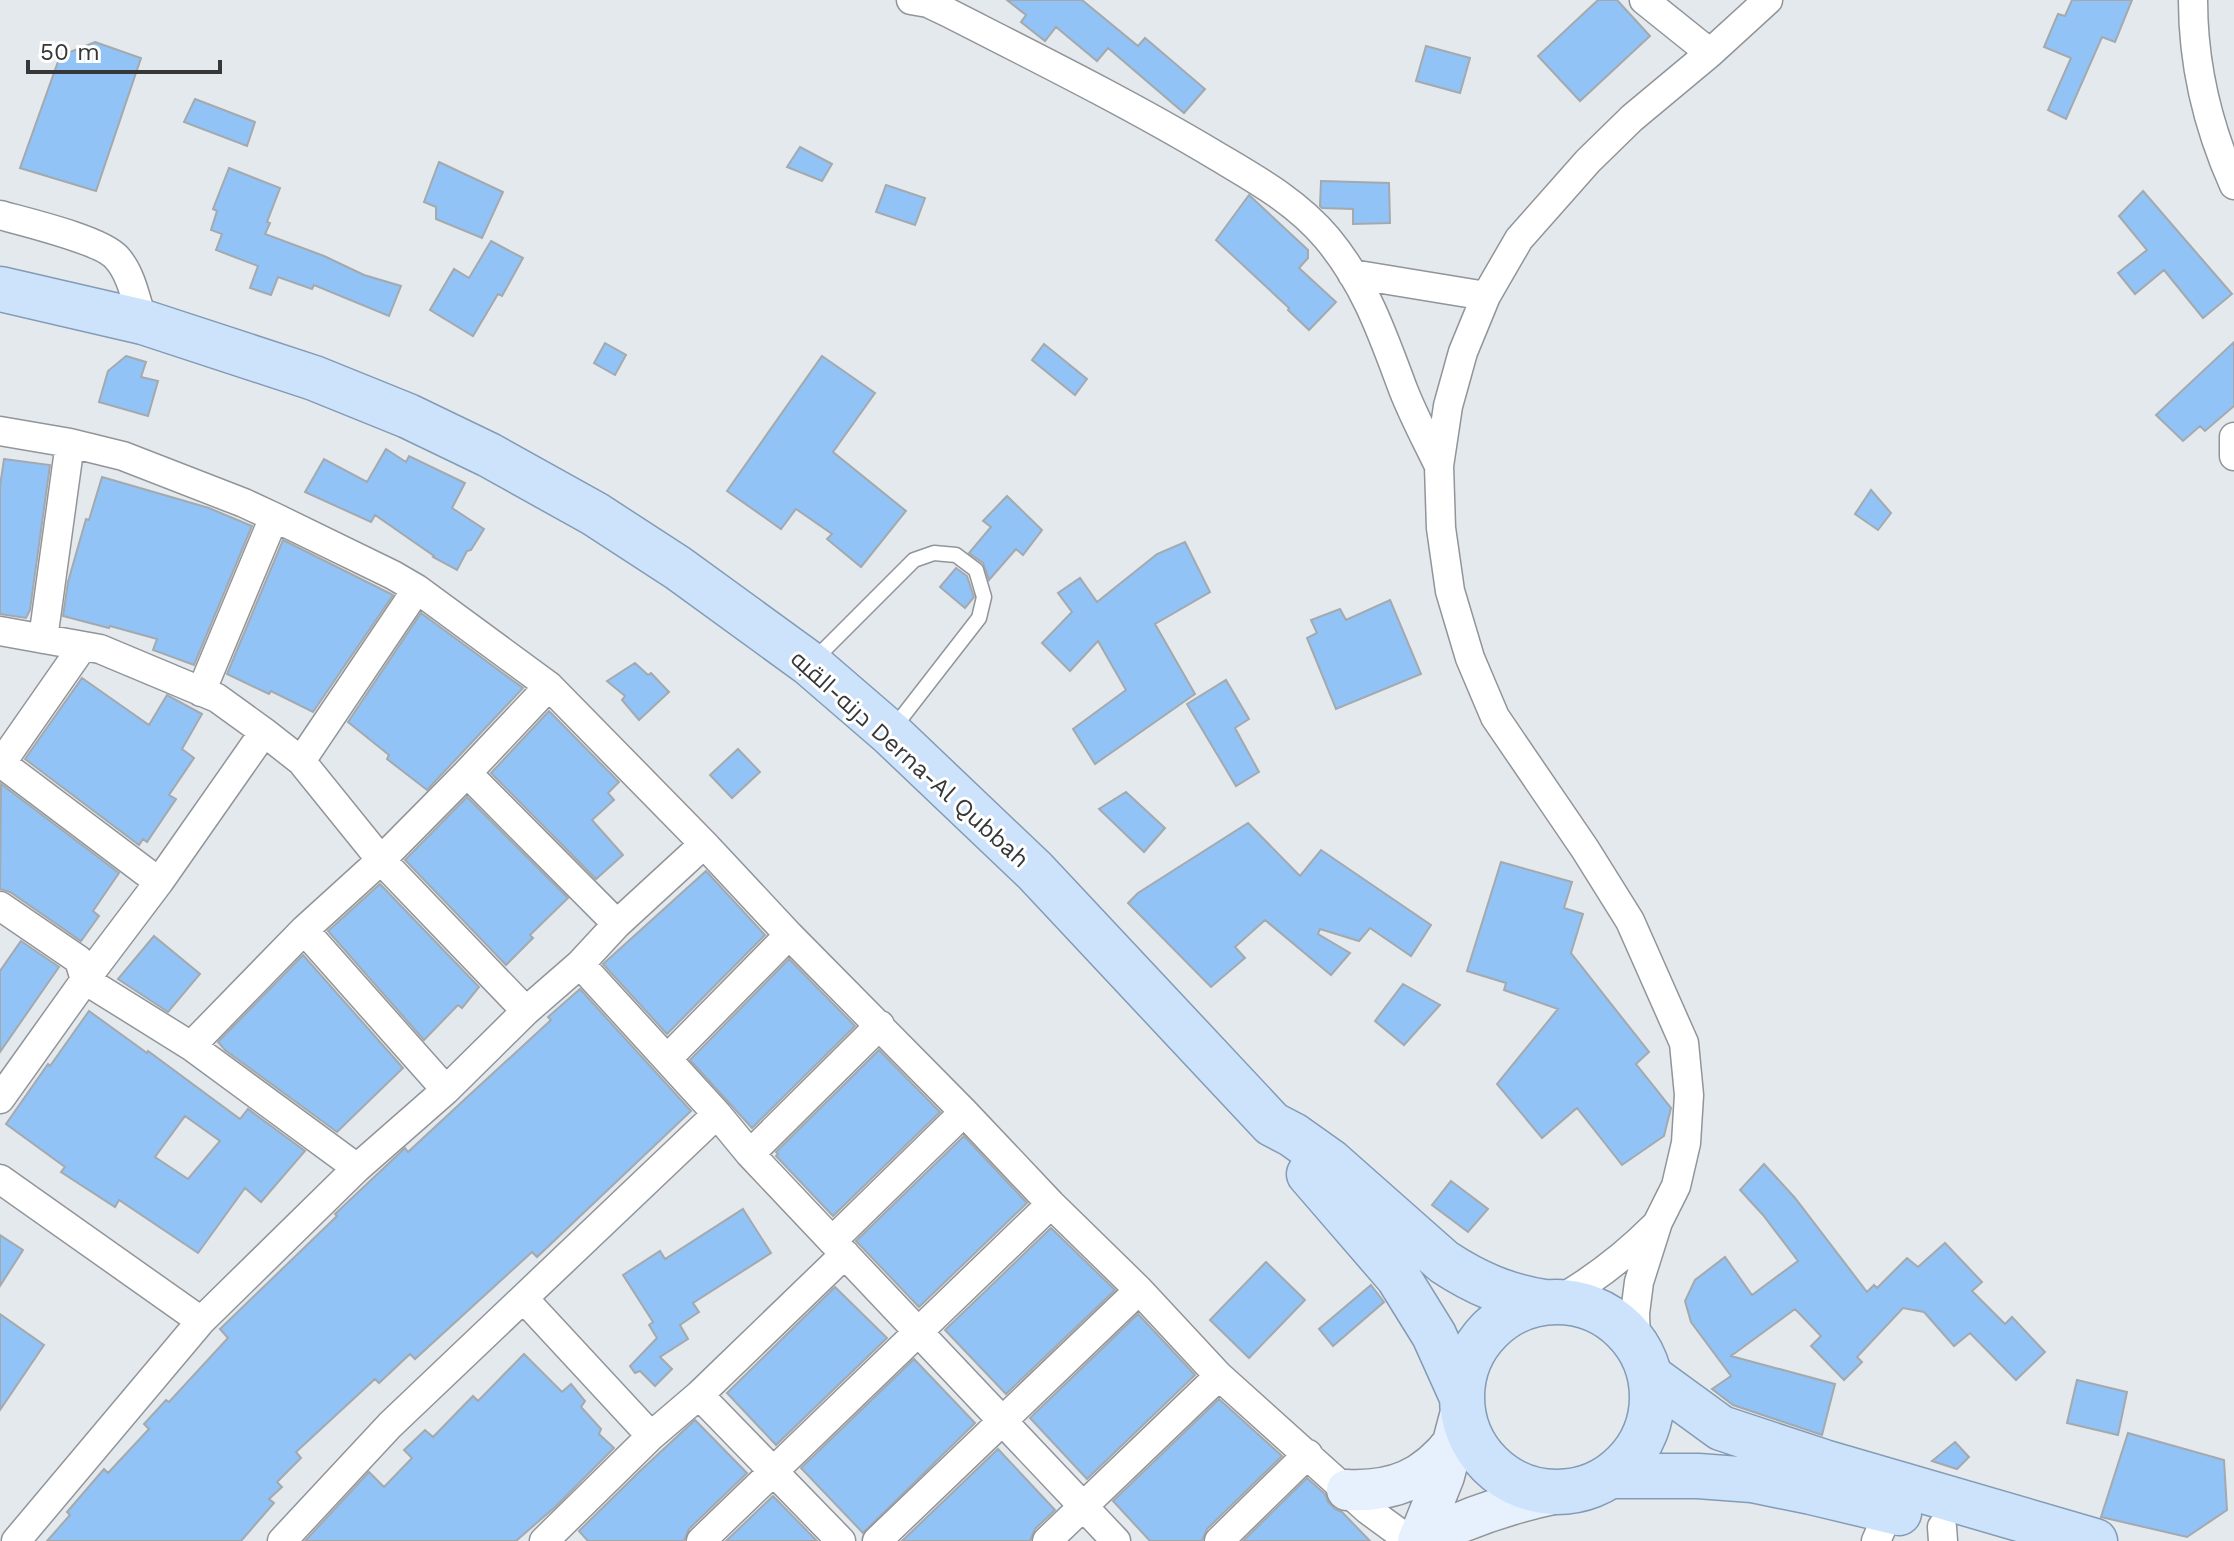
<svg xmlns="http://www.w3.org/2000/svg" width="2234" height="1541" viewBox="0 0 2234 1541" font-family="'Work Sans',Cairo,sans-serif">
	<rect width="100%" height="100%" fill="#e4e9ed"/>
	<path fill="#92c3f6" stroke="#a4a9ad" stroke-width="2" fill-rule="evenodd" d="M1007,0H1082L1138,46L1145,38L1205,89L1184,113L1108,48L1097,61L1056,27L1045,41L1021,22L1026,15Z
		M1598,0H1617L1650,36L1580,101L1538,56Z
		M2072,0H2132L2115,42L2102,37L2066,119L2048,110L2071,58L2044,47L2058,14L2065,16Z
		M95,42L141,58L96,191L20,168L60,56Z
		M1426,46L1470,58L1460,93L1416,81Z
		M195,99L255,122L247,146L184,122Z
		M800,147L832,164L822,181L787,167Z
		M439,162L503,192L482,238L436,219V207L424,202Z
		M229,168L280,188L267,222L270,223L265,234L324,256L364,275L401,286L389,316L314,285L312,289L278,277L271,295L250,288L258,266L216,250L222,234L211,230L217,211L213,209Z
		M1321,181L1389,183L1390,223L1353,224V209L1322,208L1320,206Z
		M886,185L925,198L915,225L876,212Z
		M2143,191L2232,294L2203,318L2164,270L2135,294L2118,273L2147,250L2119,216Z
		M1249,195L1308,250V258L1299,268L1336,302L1309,330L1288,310L1289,308L1216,240Z
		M491,241L523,258L502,296L498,294L473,336L430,310L454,269L469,278Z
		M2234,342V406L2205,431L2200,426L2183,441L2156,415Z
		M605,343L626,355L615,375L594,363Z
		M1044,344L1087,379L1075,395L1032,360Z
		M126,356L146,362L141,377L158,381L148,416L99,402L108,371Z
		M822,356L875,393L833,452L906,511L861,567L827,539L832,534L796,509L781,529L727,491Z
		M386,449L406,462L409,456L465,483L452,508L484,529L471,550L467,551L457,570L433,557L434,556L375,515L371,522L305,492L324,459L367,482Z
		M4,459L50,465L30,610L26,618L0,614V486Z
		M102,477L209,508L252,526L194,665L153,650L157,639L110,626L109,628L63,616L68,582L86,519L89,520Z
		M1871,490L1891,513L1878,530L1855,514Z
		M1007,496L1042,530L1023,555L1016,549L989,580L983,563L969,553L991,527L983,521Z
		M283,540L393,595L313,712L271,691L269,694L227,674Z
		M1185,542L1210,592L1155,624L1195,694L1095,764L1073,729L1126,690L1098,641L1070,671L1042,643L1072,612L1058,593L1080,578L1097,602L1157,554Z
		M956,568L967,576L974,597L965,608L940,587Z
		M1390,600L1421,674L1336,709L1307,638L1317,633L1311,620L1340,609L1346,620Z
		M421,613L523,688L427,790L387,759L389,755L348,722Z
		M635,663L648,675L651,673L669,692L639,720L622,700L625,696L607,681Z
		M82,678L149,725L167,695L202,714L182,749L194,758L169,795L176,799L147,842L143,839L139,845L25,759Z
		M1226,680L1249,719L1235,728L1259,772L1236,786L1187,704Z
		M549,711L619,782L608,793L614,800L592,820L623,855L596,879L491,773Z
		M738,749L760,772L732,798L710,775Z
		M1,784L119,873L93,911L99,916L81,941L10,892L0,889Z
		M1126,792L1165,828L1144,852L1099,809Z
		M467,797L568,898L530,935L533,938L506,965L405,860Z
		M1248,823L1300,876L1321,850L1431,925L1411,956L1370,928L1359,941L1320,929L1318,934L1350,953L1331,975L1265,920L1235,947L1245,958L1211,987L1128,903L1138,893Z
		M1501,862L1572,882L1564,908L1583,914L1571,953L1649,1052L1636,1064L1671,1108L1664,1136L1622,1165L1577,1108L1542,1138L1497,1084L1558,1009L1504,990L1506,983L1467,971Z
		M706,871L765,935L667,1034L603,964Z
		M380,884L479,987L462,1008L458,1005L424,1040L328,931Z
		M154,936L200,974L168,1012L118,979Z
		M21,941L59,967L0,1052V971Z
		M303,955L403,1068L337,1132L225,1050L218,1042Z
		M789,959L855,1026L752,1128L690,1060Z
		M1403,984L1440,1005L1404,1045L1375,1021Z
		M580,989L691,1111L537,1257L532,1252L415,1359L410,1354L379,1383L375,1379L296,1452L301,1458L277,1482L282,1487L269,1499L274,1503L241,1541H47L70,1515L67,1512L104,1469L108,1473L149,1429L144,1424L166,1400L169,1402L228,1338L220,1329L337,1216L335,1214L405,1148L408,1152L464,1100L551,1020L548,1017Z
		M89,1011L147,1053L148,1051L240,1119L248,1109L305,1151L261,1202L245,1188L198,1253L119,1200L115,1207L61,1172L65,1167L6,1124L48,1064L50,1066ZM185,1116L220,1141L188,1179L155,1157Z
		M879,1050L940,1112L833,1216L776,1156L778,1154L776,1152Z
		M964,1136L1027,1203L919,1307L856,1241Z
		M1764,1164L1795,1198L1867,1292L1874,1285L1877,1288L1907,1258L1918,1267L1945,1243L1982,1282L1972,1291L2005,1324L2012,1317L2045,1352L2016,1380L1970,1333L1954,1346L1924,1312L1903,1308L1857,1357L1862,1362L1844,1380L1811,1346L1821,1336L1795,1309L1731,1356L1835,1384L1822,1435L1733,1405L1712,1389L1731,1376L1691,1322L1685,1301L1695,1280L1725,1257L1752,1295L1798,1261L1763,1215L1740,1190Z
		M1451,1181L1488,1209L1468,1232L1432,1205Z
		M743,1209L771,1253L693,1303L699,1312L680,1325L688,1339L660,1357L672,1369L655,1386L640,1371L635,1373L630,1366L657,1338L649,1325L653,1322L623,1275L660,1251L665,1259Z
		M1051,1228L1115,1290L1006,1394L945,1330Z
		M0,1235L23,1250L0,1286Z
		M1266,1262L1305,1300L1249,1358L1210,1320Z
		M1371,1285L1384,1302L1333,1346L1319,1329Z
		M835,1287L887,1338L776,1445L727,1393Z
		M0,1314L44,1345L0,1410Z
		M1138,1314L1195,1375L1087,1479L1030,1418Z
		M524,1354L562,1392L571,1384L585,1401L581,1407L601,1429L599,1434L614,1448L555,1507L516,1541H305L369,1472L384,1487L412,1458L404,1450L425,1430L433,1437L473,1396L478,1401Z
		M914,1359L975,1423L863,1533L801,1468Z
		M2077,1380L2127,1392L2118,1435L2067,1423Z
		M1219,1399L1282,1456L1207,1529L1202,1541H1150L1113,1501Z
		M695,1420L747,1473L689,1529L684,1541H588L579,1531L640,1471Z
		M2128,1433L2224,1460L2227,1510L2187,1537L2101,1517Z
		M1955,1442L1969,1457L1957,1469L1932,1461Z
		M998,1449L1055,1510L1035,1529L1030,1541H902Z
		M1307,1478L1325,1494L1328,1502L1335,1509L1342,1512L1370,1541H1243Z
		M773,1496L817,1541H726Z"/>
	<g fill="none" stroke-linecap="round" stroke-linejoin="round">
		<g stroke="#91959a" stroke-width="17">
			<path id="service" d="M813,661L914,560L934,553L956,555L976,570L984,597L979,618L892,730"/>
		</g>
		<g stroke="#91959a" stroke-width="31">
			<path id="minor" d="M911,0L928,3L947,12C1037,58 1128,103 1215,155C1255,179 1296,201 1327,238C1366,285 1382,333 1403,389C1413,415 1427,441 1439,466
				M1644,0L1710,53
				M2193,0C2193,63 2208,127 2234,185
				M0,215C25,222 102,240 117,258C132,275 136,301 143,322
				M1352,274L1486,296
				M0,431L70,443L123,456L244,503L274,517L393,575L417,589L549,686L704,844L789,935L964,1112L1051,1204L1139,1290L1219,1376L1368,1510L1398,1532L1414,1541
				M2234,437V456
				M0,631L100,649L217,698L264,732L301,761L381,860L526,1011
				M43,639L70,443
				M201,692L274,517
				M301,761L417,589
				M1,763L159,882
				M0,765L83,646
				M467,773L617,924
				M0,906L79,960L85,980L191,1046L357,1168
				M304,930L446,1090
				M580,964L717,1114L750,1154L1116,1541
				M191,1046L304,930L381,860L467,773L549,686
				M667,1059L789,935
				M0,1099L85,980L159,882L264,732
				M750,1154L880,1025
				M0,1179L201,1321
				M832,1241L964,1112
				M524,1299L651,1436
				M1557,1301C1594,1280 1625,1256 1655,1226
				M1636,1344L1635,1313L1639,1282L1658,1222L1676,1186L1686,1143L1689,1095L1684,1043L1630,921L1585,849L1495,717L1470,658L1450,591L1441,528L1439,466L1448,406L1463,352L1486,296L1519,239L1588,161L1632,118L1710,53L1768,0
				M699,1395L841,1541
				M1942,1527L1943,1541
				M16,1541L201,1321L357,1168L446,1090L526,1011L580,964L617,924L704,844
				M282,1541L390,1425L717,1114
				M544,1541L651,1436L699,1395L845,1254
				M701,1541L1051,1204
				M877,1541L1139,1290
				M1047,1541L1219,1376
				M1219,1541L1308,1454
				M1876,1541L1896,1496"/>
		</g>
		<g stroke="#91959a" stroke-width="43">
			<path id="secondary" d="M1347,1490C1394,1492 1425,1479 1454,1442
				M1418,1541L1444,1476L1462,1408
				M1420,1541C1463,1519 1506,1504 1553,1494"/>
		</g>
		<g stroke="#839bb5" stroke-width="47">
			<path id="primary" d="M0,289L143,322L314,378L408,416L489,455L595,514L678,568L810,664L890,733L1035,871L1272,1124L1293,1135L1331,1162L1444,1262C1476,1283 1506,1296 1544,1302
				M1309,1174L1398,1277L1434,1335L1461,1395
				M1462 1397a95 95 0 1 1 190 0a95 95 0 1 1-190 0Z
				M1651,1377L1721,1428L1824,1462L2095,1541
				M1613,1476H1698L1752,1480L1811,1492L1899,1513"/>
		</g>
		<use href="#service" stroke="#fff" stroke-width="14"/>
		<use href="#minor" stroke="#fff" stroke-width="28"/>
		<use href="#secondary" stroke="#e6f1fd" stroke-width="40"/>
		<use href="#primary" stroke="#cde3fb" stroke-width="44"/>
	</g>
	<g text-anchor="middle" stroke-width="6" stroke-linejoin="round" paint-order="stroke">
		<g font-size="24" fill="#363739" stroke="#fff">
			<text transform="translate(910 759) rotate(42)" y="8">درنه-القبه Derna-Al Qubbah</text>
		</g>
	</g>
	<path d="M28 60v12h192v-12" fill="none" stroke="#363739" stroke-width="4"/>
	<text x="40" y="60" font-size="24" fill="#363739" stroke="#ffffff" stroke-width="6" paint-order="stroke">50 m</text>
</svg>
